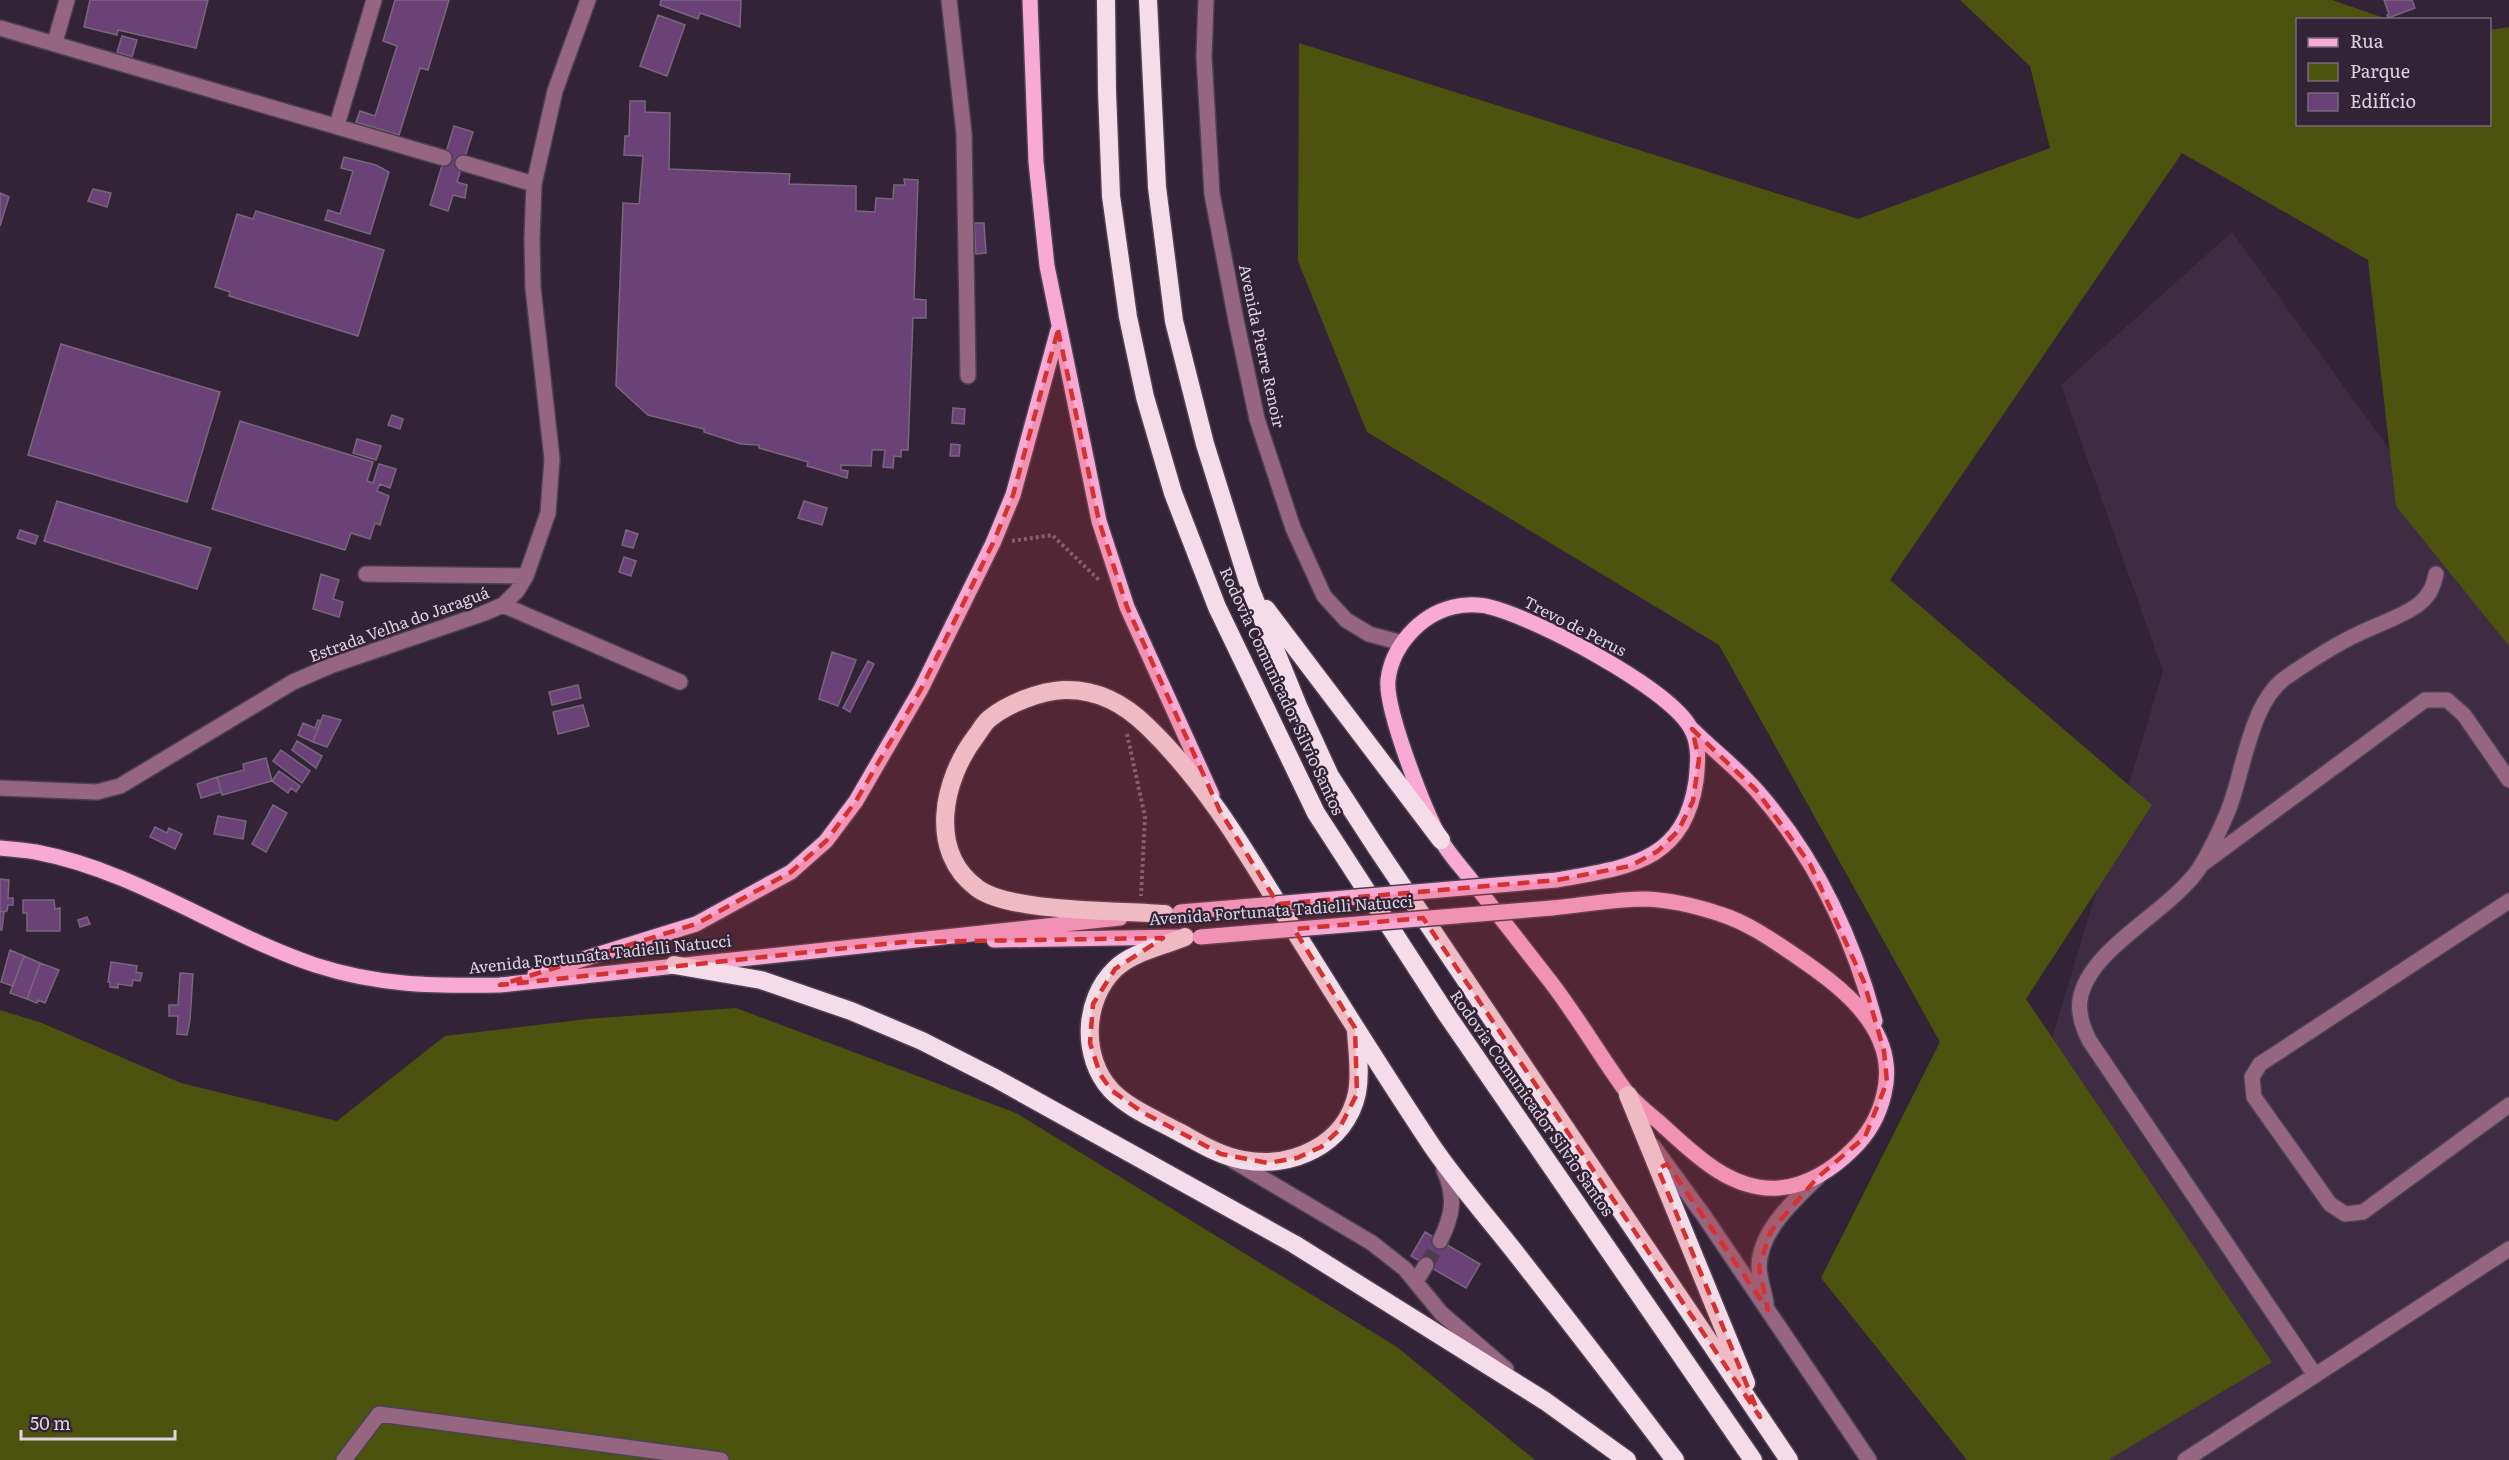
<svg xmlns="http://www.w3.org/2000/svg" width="2509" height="1460" viewBox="0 0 2509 1460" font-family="Literata,serif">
	<rect width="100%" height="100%" fill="#322436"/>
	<path fill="#3e2c43" d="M2232,232L2509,615V1460H1999L2036,1091L2163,671L2061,385Z"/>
	<path fill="#4b530f" d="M1960,0H2332L2387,19L2298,20V124H2490V30L2509,27V646L2396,506L2368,260L2182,153L1890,580L2152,805L2026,999L2272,1362L2108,1460H1967L1821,1278L1940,1042L1719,645L1367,432L1298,261L1299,43L1858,219L2050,148L2030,66Z
		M736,1008L1016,1113L1397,1347L1535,1460H0V1010L42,1023L181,1083L337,1121L445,1036L587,1019Z"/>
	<path fill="#6b4277" stroke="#77677c" stroke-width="1.5" d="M90,0H208L196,48L118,30L117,35L84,27Z
		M395,0H449L428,70L420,68L399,135L356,122L360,111L375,116L397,46L383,41Z
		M661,0H741L740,27L700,13L698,19L660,5Z
		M2384,0H2412L2415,8L2388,18L2387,15L2389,14Z
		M658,15L685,25L667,76L640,66Z
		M122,36L137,40L132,57L117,52Z
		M630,101H645V112L670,113L669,169L790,174L789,184L856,186V211L875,212L876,198L893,199L894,185H905L904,179L918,180L914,299L926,300V318H913L908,450H901V457L894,456L893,468L883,467L885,450H872L871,466L841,465V470L848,471L847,478L807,466L808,462L759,448V445L741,444L704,432V429L648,415L616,386L623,203L639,204L643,156L624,155L625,136H629Z
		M454,126L473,132L457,182L467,185L465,198L453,195L448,211L430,205Z
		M344,157L376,165L389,172L370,234L325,220L328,210L340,214L353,171L341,168Z
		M93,189L111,193L107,207L88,201Z
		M0,193L9,197L0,226Z
		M256,211L384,250L358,336L229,296L230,292L215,287L237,214L253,219Z
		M974,223H984L986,253L976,254Z
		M61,344L220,392L187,502L28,455Z
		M953,408L965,409L964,424L952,423Z
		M392,415L403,419L400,429L388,425Z
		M240,421L373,462L367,481L373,483L379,464L396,469L390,488L380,484L377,491L389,496L380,525L375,523L370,539L351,533L345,550L212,509Z
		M357,439L381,446L376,460L353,453Z
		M951,444L960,445L959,456H950Z
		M57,501L211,548L197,589L44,541Z
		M804,501L827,508L822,525L798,518Z
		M20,530L38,536L35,544L17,538Z
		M626,530L638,534L633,548L622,545Z
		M624,557L636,561L631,576L619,572Z
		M321,574L339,580L333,599L343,602L339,617L313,609Z
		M832,652L856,660L838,706L819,699Z
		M868,661L874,664L850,712L843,708Z
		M578,685L581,698L552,705L549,692Z
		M583,705L589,726L558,734L553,712Z
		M323,715L341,720L327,747L313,742Z
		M318,720L321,721L313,742L298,735L303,723L315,728Z
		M297,741L322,756L316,768L292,750Z
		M281,750L310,771L302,783L273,761Z
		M266,758L272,781L222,795L217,777L244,770L243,764Z
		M279,771L300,786L296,792L291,788L288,793L272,781Z
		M217,777L221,792L201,798L197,784Z
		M273,805L287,813L266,852L252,844Z
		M218,816L246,821L243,839L214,834Z
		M155,827L167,833L169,828L182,834L175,849L150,837Z
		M0,879L9,880L8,898H13V905H8L7,911L4,912L0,911Z
		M23,900H54L55,909L60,908V931H27V913H23Z
		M0,911L4,912L2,930H0Z
		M87,917L90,924L80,927L78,920Z
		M10,950L24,956L13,986L1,982Z
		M24,956L40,963L27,999L10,993Z
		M111,962L137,966L136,972L142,973L140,981L133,980L132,986L118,984V988L110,987V982H108Z
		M40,963L59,970L45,1003L38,1000L37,1003L27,999Z
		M180,973L193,974L190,1020L187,1035L177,1034L178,1016H169V1005H178Z
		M1425,1232L1480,1264L1466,1288L1411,1256Z"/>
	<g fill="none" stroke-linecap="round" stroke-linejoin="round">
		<path stroke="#4c3e4f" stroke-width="15" stroke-dasharray="15 8" stroke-linecap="butt" d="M1426,1265L1440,1241"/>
		<g stroke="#4d4051" stroke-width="18">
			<path id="minor" d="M949,0L964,133L968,376
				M1206,0L1204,57L1212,194L1236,320L1257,419L1293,528L1324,596L1346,620L1369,634L1402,643
				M0,28L444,158
				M55,42L67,0
				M337,125L374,0
				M463,163L534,184
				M366,574L526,576
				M503,605L680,682
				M0,788L97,792L120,786L293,682L330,666L482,614L503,605L517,591L526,576L548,513L552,459L533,288L532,239L534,184L555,91L588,0
				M2204,863L2425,700H2447L2464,715L2509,780
				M2509,901L2260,1064L2252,1077L2254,1097L2330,1204L2345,1214L2363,1212L2509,1105
				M1653,1146L1704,1216L1869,1460
				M1232,1160L1372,1243L1405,1269L1441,1313L1506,1369
				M1440,1241C1453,1215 1456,1197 1444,1170
				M1416,1281L1426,1265
				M1766,1303C1764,1291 1759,1277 1759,1266C1760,1230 1795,1200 1818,1177
				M2315,1375L2089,1040C2083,1028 2078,1014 2080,1000C2088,947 2174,911 2202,864C2212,847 2221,828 2228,811C2244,772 2250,700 2288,676C2310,661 2334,645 2358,634C2376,625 2404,616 2419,604C2430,595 2433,587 2436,574
				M344,1460L379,1414L721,1460
				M2185,1460L2509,1249"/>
		</g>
		<g stroke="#4d4051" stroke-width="18">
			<path id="major" d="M1030,0L1036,162L1047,266L1099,521L1127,607L1212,795
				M1692,729C1713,750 1738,769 1758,792C1815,857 1853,938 1875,1021
				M0,848C12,849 25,850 36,852C136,871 220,933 315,965C380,986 433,986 500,985L1120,918
				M1552,908C1583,905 1615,899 1646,899C1671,900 1696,906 1720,914C1746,922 1771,939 1793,954C1840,986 1900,1029 1884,1094C1879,1116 1869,1134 1852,1150C1833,1169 1807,1186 1779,1188C1730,1192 1692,1152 1659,1122C1647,1112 1634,1102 1625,1090C1599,1054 1577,1016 1550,981C1525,949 1500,917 1475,885C1464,870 1450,856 1441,840C1425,811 1385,710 1388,680C1392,646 1420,615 1453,607C1464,604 1480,604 1490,607C1535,618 1667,687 1690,727C1700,743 1698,763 1696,781C1684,864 1625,867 1557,880
				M994,940L1177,937
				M535,974L696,924L791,872L826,841L856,801L921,689L993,543L1013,495L1058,330"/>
		</g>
		<g stroke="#4d4051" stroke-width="21">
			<path id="highway" d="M1106,0L1107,91L1111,196L1128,317L1145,397L1173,493L1217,607L1316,813L1447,1015L1753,1460
				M1148,0L1157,187L1174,321L1205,444L1250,588L1298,706L1330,776L1376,847L1789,1460
				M1266,609L1441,840
				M1165,914C1120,910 1010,913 977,888C927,851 943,779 976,736C980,731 984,723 989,719C1007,704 1040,691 1064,690C1097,689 1125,704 1148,727C1205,782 1245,850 1286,917C1334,994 1382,1071 1432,1146C1458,1184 1490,1220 1518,1256C1571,1324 1623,1391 1675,1460
				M1185,937C1164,946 1132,952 1115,969C1083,1000 1081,1057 1111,1090C1128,1108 1155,1119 1177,1131C1198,1142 1219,1156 1243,1160C1292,1169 1346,1145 1357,1093C1361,1072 1357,1051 1356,1030
				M674,965L761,980L851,1011L922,1041L995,1078L1294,1244L1545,1401L1627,1460
				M1628,1095L1746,1383"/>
		</g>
		<path stroke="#766a79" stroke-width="4" stroke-dasharray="3 3" stroke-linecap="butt" d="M1012,541L1052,535L1099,580
			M1127,734L1145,817L1141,896"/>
		<use href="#minor" stroke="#966680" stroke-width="15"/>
		<use href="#major" stroke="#f8a9d4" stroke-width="15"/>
		<use href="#highway" stroke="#f5dce9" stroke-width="18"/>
		<g stroke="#4d4051" stroke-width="18" stroke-linecap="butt">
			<path id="major-bridge" d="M1180,912L1557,880
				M1200,937L1552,908"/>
		</g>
		<use href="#major-bridge" stroke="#f8a9d4" stroke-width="15"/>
	</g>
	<path fill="#d63131" fill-opacity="0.2" stroke="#d63131" stroke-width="4.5" stroke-dasharray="12 8" stroke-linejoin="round" d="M1058,330L1099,521L1127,607L1220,811L1278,904L1557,880L1630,866L1658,851L1678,831L1693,801L1699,759L1692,729L1756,790L1810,864L1864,982L1884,1051L1887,1082L1865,1137L1818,1177L1771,1231L1759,1267L1768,1310L1667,1164L1658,1169L1760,1417L1423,918L1294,929L1355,1028L1357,1094L1338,1131L1321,1147L1297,1158L1268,1163L1221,1154L1142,1112L1111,1090L1100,1074L1090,1043L1093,1004L1115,969L1163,938L904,942L500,985L696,924L791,872L826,841L856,801L921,689L993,543L1013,495Z"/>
	<g text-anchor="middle" stroke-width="4.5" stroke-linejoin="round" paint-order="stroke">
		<g font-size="16" fill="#ddd4df" stroke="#322436">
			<text transform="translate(1262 346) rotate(78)" y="6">Avenida Pierre Renoir</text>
			<text transform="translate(399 624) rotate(-20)" y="6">Estrada Velha do Jaraguá</text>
			<text transform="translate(1575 626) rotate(27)" y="6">Trevo de Perus</text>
			<text transform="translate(1282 691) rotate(65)" y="6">Rodovia Comunicador Silvio Santos</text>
			<text transform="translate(1281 910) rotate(-4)" y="6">Avenida Fortunata Tadielli Natucci</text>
			<text transform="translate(600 954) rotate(-6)" y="6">Avenida Fortunata Tadielli Natucci</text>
			<text transform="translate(1532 1103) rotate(55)" y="6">Rodovia Comunicador Silvio Santos</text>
		</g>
	</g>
	<rect x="2296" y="18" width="195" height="108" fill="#322436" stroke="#766a7a" stroke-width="1.5"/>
	<rect x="2308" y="38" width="30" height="9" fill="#f8a9d4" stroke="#766a7a" stroke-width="1.5"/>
	<text x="2350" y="48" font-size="18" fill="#ddd4df">Rua</text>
	<rect x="2308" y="63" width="30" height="18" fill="#4b530f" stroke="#766a7a" stroke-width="1.5"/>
	<text x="2350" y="78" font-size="18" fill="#ddd4df">Parque</text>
	<rect x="2308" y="93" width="30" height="18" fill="#6b4277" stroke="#766a7a" stroke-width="1.5"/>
	<text x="2350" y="108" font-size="18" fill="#ddd4df">Edifício</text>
	<path d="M21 1430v9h154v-9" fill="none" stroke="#ddd4df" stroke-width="3"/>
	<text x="30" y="1430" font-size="18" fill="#ddd4df" stroke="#322436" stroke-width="4.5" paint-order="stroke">50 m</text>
</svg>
